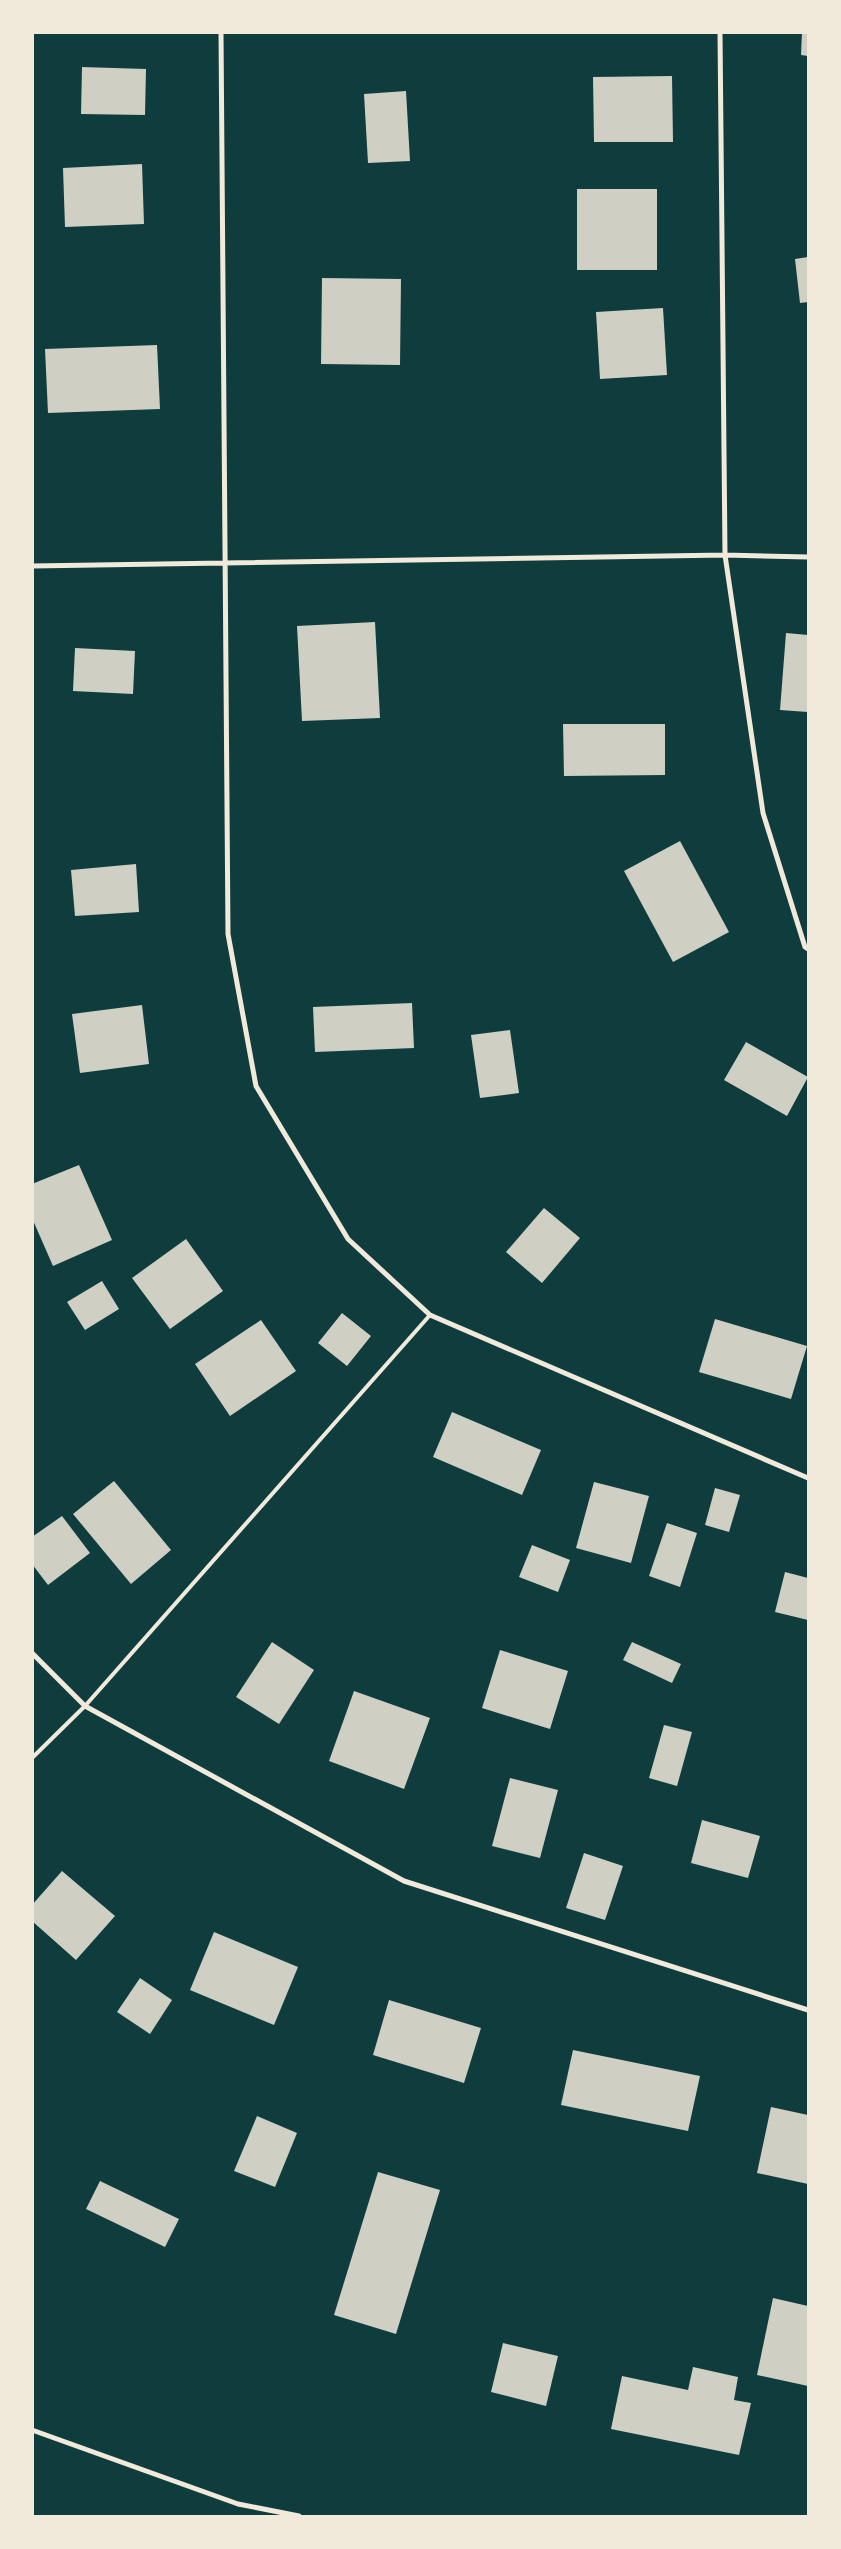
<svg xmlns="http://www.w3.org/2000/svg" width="841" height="2549" viewBox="0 0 841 2549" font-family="'Work Sans',sans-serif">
	<rect width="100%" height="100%" fill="#0f3d3e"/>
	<path fill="#cfcfc3" d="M802,32H808V56L801,55Z
		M82,67L146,69L145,115L81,114Z
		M672,76L673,142H594L593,77Z
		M406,91L410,161L368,163L364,94Z
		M142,164L144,224L65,227L63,168Z
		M577,189H657V270H577Z
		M808,257V302L800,303L795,259Z
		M322,278L401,279L400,365L321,364Z
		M663,308L667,375L600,379L596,312Z
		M157,345L160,409L48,413L45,349Z
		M375,622L380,718L302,721L297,626Z
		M786,633L808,635V712L780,710Z
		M75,648L135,651L133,694L73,691Z
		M563,724H665V775L564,776Z
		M680,841L729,932L673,962L624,871Z
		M136,864L139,912L75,916L71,870Z
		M412,1003L414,1048L315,1052L313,1007Z
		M142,1005L149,1064L80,1073L72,1014Z
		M510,1030L519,1093L480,1098L471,1035Z
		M746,1042L808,1077L787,1116L724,1080Z
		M79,1165L112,1240L53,1266L32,1218V1184Z
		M544,1208L580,1238L542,1283L506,1252Z
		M186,1239L223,1291L170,1329L132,1278Z
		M102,1281L119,1309L85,1330L67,1302Z
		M342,1313L371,1336L347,1366L318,1343Z
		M715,1319L807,1346L791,1399L699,1372Z
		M261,1320L296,1371L230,1416L195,1364Z
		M452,1412L541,1450L522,1495L433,1457Z
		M114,1481L171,1550L131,1584L73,1514Z
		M594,1482L649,1496L631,1563L576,1548Z
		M715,1488L740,1495L729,1532L705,1525Z
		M62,1516L90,1553L48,1585L32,1564V1537Z
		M667,1523L697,1533L680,1587L649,1576Z
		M532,1545L570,1560L558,1592L519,1577Z
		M785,1572L808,1578V1620L775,1612Z
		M272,1642L314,1670L279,1724L236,1697Z
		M632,1642L681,1664L672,1683L623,1660Z
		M500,1650L568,1671L550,1729L482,1708Z
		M354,1691L430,1718L404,1789L329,1761Z
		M664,1725L692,1732L677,1786L649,1778Z
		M510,1778L558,1790L540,1858L492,1846Z
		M702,1820L760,1836L748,1878L691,1863Z
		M584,1853L623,1866L605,1920L566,1908Z
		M62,1871L115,1916L76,1960L32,1921V1905Z
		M214,1932L298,1967L274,2025L190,1990Z
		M140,1978L172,2000L150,2034L117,2012Z
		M389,2000L481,2028L464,2083L373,2055Z
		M573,2050L700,2076L688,2131L561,2105Z
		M771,2107L808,2115V2184L757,2173Z
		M257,2116L297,2133L275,2187L234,2171Z
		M378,2172L440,2190L396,2334L334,2315Z
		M100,2181L179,2219L165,2247L86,2209Z
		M773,2298L808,2306V2386L757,2375Z
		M503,2343L558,2356L546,2406L491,2392Z
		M693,2367L738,2377L734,2400L751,2403L739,2455L611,2429L622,2376L688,2390Z"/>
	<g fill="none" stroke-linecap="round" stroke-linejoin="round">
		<path stroke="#f1e9da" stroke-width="4" d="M32,1758L85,1706L430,1315"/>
		<path stroke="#f1e9da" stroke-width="5" d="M221,32L228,934L256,1086L348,1239L430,1315L808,1478
			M720,32L725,555L763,813L805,947L808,949
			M32,566L725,555L808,557
			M32,1653L85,1706L404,1881L808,2010
			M32,2430L238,2504L299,2516"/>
	</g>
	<rect width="841" height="2549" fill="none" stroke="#f1e9da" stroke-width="68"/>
</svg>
